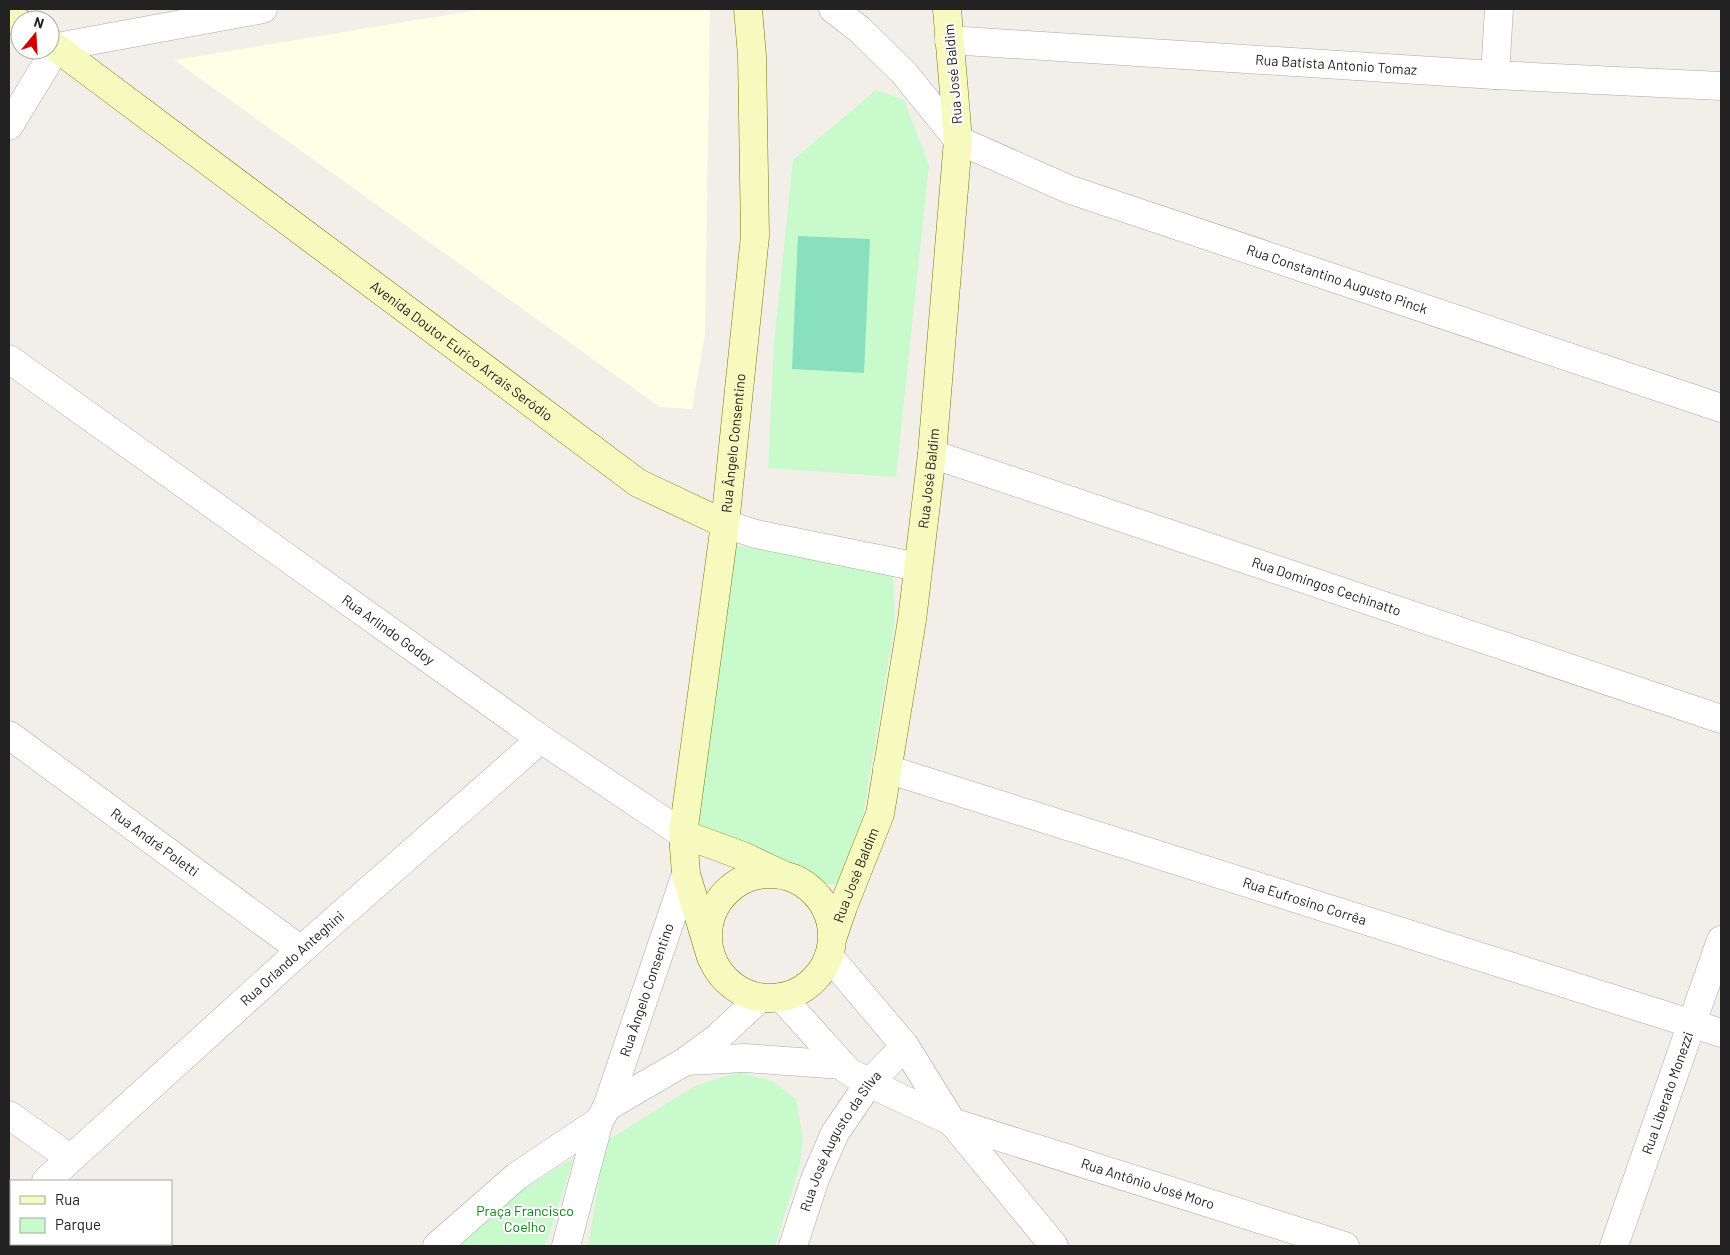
<svg xmlns="http://www.w3.org/2000/svg" width="1730" height="1255" viewBox="0 0 1730 1255" font-family="Barlow,sans-serif">
	<rect width="100%" height="100%" fill="#f2efe9"/>
	<path fill="#ffffe5" d="M483,9H710L705,334L692,409L660,407L174,60Z"/>
	<path fill="#c8facc" d="M876,90L904,100L929,165L896,477L768,468L774,343L793,160Z
		M733,545L881,570L893,573L895,622L863,815L838,885C815,884 804,873 784,865C753,854 722,844 691,833Z
		M738,1072L772,1081L796,1099L803,1138L800,1165L775,1246H588L606,1141L695,1086Z
		M574,1158L545,1246H453L509,1198Z"/>
	<path fill="#88e0be" d="M798,236L870,239L864,373L792,369Z"/>
	<g fill="none" stroke-linecap="round" stroke-linejoin="round">
		<g stroke="#a9a9a9" stroke-width="29">
			<g id="street">
				<path id="s1" d="M833,9L859,29L904,73L958,140L1068,189L1721,408"/>
				<path id="s2" d="M949,40L1495,75L1721,86"/>
				<path d="M1495,75L1499,9"/>
				<path d="M9,126L57,47L263,9"/>
				<path id="s3" d="M9,359L541,739L683,834"/>
				<path id="s4" d="M932,454L1721,719"/>
				<path d="M725,524L756,534L918,567"/>
				<path id="s5" d="M9,735L301,950"/>
				<path id="s6" d="M887,769L1721,1033"/>
				<path d="M829,956L905,1046L952,1122L1054,1246"/>
				<path id="s7" d="M781,997L848,1071L869,1083L952,1122L1345,1246"/>
				<path d="M686,1061L745,1058L842,1065"/>
				<path d="M607,1107L686,1061L717,1038L760,998"/>
				<path d="M9,1115L70,1158"/>
				<path id="s8" d="M46,1181L301,950L541,739"/>
				<path d="M9,1218L11,1216"/>
				<path d="M437,1246L517,1176L599,1121"/>
				<path id="s9" d="M566,1246L599,1121L607,1107L686,874"/>
				<path id="s10" d="M793,1246L815,1179L835,1133L869,1083L905,1046"/>
				<path id="s11" d="M1614,1246L1721,940"/>
			</g>
		</g>
		<g stroke="#707d05" stroke-width="29">
			<g id="secondary">
				<path d="M9,16L20,23"/>
				<path id="s12" d="M50,43L638,483L725,524"/>
				<path d="M683,834L743,856L781,874"/>
				<circle cx="770" cy="936" r="62"/>
				<path id="s13" d="M833,936L843,907L880,814L912,620L932,454L958,140L947,9"/>
				<path id="s14" d="M711,957L686,874L683,834L725,524L755,236L752,56L748,9"/>
			</g>
		</g>
		<use href="#street" stroke="#fff" stroke-width="28"/>
		<use href="#secondary" stroke="#f7fabf" stroke-width="28"/>
	</g>
	<g text-anchor="middle" stroke-width="4" stroke-linejoin="round" paint-order="stroke">
		<g font-size="14" fill="#222" stroke="#fff">
			<text dy="5" stroke="none"><textPath href="#s2" startOffset="388">Rua Batista Antonio Tomaz</textPath></text>
			<text transform="translate(953 74) rotate(-95)" y="5">Rua José Baldim</text>
			<text dy="5" stroke="none"><textPath href="#s1" startOffset="586">Rua Constantino Augusto Pinck</textPath></text>
			<text dy="5" stroke="none"><textPath href="#s12" startOffset="514">Avenida Doutor Eurico Arrais Seródio</textPath></text>
			<text dy="5" stroke="none"><textPath href="#s14" startOffset="521">Rua Ângelo Consentino</textPath></text>
			<text dy="5" stroke="none"><textPath href="#s13" startOffset="470">Rua José Baldim</textPath></text>
			<text dy="5" stroke="none"><textPath href="#s4" startOffset="416">Rua Domingos Cechinatto</textPath></text>
			<text dy="5" stroke="none"><textPath href="#s3" startOffset="466">Rua Arlindo Godoy</textPath></text>
			<text dy="5" stroke="none"><textPath href="#s5" startOffset="181">Rua André Poletti</textPath></text>
			<text dy="5" stroke="none"><textPath href="#s13" startOffset="65">Rua José Baldim</textPath></text>
			<text dy="5" stroke="none"><textPath href="#s6" startOffset="438">Rua Eufrosino Corrêa</textPath></text>
			<text dy="5" stroke="none"><textPath href="#s8" startOffset="332">Rua Orlando Anteghini</textPath></text>
			<text dy="5" stroke="none"><textPath href="#s9" startOffset="269">Rua Ângelo Consentino</textPath></text>
			<text dy="5" stroke="none"><textPath href="#s11" startOffset="162">Rua Liberato Monezzi</textPath></text>
			<text dy="5" stroke="none"><textPath href="#s10" startOffset="116">Rua José Augusto da Silva</textPath></text>
			<text dy="5" stroke="none"><textPath href="#s7" startOffset="421">Rua Antônio José Moro</textPath></text>
		</g>
		<g font-size="14" fill="#0c8416" stroke="#fff">
			<text x="525" y="1216">Praça Francisco<tspan x="525" dy="16">Coelho</tspan></text>
		</g>
	</g>
	<rect width="1730" height="1255" fill="none" stroke="#222222" stroke-width="20"/>
	<rect x="10" y="1180" width="162" height="65" fill="#ffffff" stroke="#a7a7a7"/>
	<rect x="20" y="1196" width="25" height="8" fill="#f7fabf" stroke="#a7a7a7"/>
	<text x="55" y="1205" font-size="15" fill="#222222">Rua</text>
	<rect x="20" y="1218" width="25" height="15" fill="#c8facc" stroke="#a7a7a7"/>
	<text x="55" y="1230" font-size="15" fill="#222222">Parque</text>
	<g transform="translate(35 35) rotate(18)"><circle r="24" fill="#ffffff" stroke="#a7a7a7"/>
	<path d="M0-4L9 19L0 12L-9 19Z" fill="#d40000"/>
	<text y="-8" font-size="14" font-weight="bold" text-anchor="middle" fill="#222222">N</text>
	</g>
</svg>
